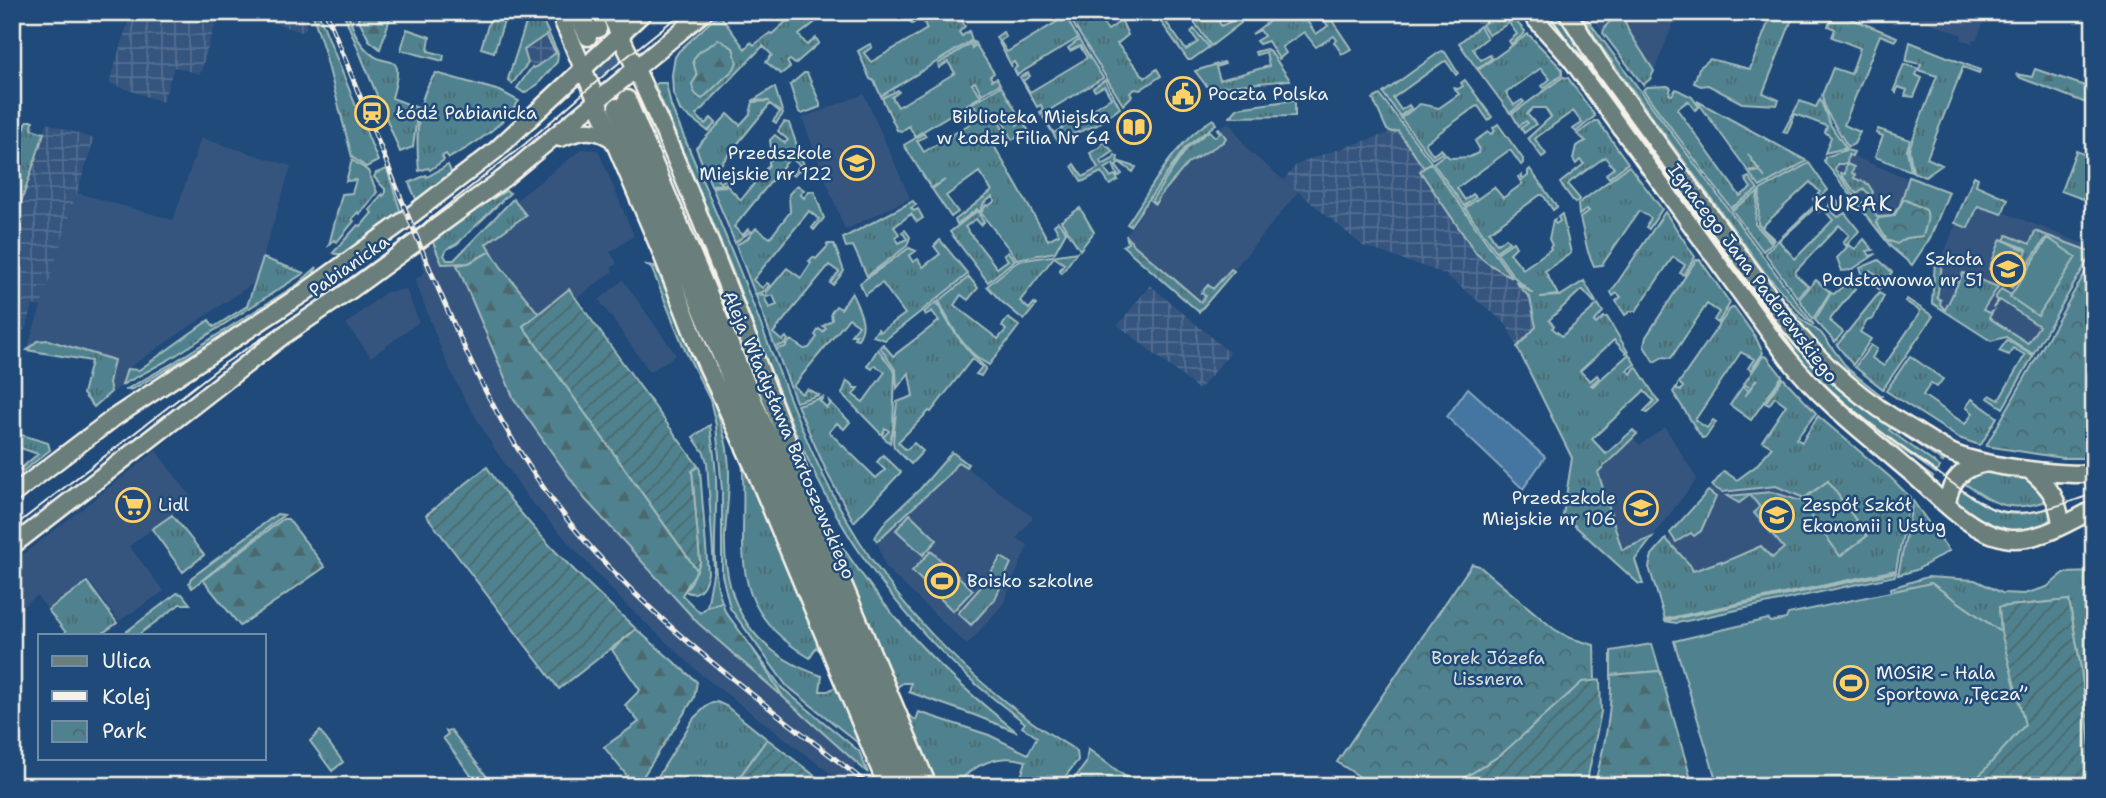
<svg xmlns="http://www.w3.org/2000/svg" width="2106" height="798" viewBox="0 0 2106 798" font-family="'Shantell Sans',sans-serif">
	<defs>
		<pattern id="industrial-grid" width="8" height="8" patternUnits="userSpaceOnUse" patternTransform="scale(1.75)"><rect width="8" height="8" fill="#35557f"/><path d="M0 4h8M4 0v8" fill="none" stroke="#536e91"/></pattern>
		<pattern id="grass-tufts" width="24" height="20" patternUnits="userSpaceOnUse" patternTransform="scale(1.75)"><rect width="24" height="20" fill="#4f828e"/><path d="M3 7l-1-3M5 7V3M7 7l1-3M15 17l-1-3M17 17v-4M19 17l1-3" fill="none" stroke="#4c686e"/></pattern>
		<pattern id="forest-firs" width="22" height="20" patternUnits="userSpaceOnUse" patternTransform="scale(1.75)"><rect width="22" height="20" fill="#4f828e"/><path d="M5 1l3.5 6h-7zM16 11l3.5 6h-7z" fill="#4c686e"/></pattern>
		<pattern id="park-crowns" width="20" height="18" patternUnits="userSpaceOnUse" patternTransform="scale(1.75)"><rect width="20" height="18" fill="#4f828e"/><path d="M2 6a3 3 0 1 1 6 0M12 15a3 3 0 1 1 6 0" fill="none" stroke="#4c686e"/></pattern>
		<pattern id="garden-furrows" width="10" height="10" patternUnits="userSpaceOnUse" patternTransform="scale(1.75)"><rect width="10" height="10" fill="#4f828e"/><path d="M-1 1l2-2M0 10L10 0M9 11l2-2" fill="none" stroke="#4c686e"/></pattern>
	</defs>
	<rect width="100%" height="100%" fill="#1f4a7a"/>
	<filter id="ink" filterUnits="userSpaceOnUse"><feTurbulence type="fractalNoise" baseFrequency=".0143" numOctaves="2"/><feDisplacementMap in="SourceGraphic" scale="14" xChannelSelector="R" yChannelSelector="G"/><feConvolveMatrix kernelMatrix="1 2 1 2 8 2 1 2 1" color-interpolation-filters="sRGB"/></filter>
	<g filter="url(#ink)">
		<path fill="#35557f" d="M1589,12H1678L1654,71L1624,23L1611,20L1605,25L1603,33Z
			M1903,12H1979L1983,23L1977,39L1971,40L1974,44L1961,39L1962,35Z
			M864,94L910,198L845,230L802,118Z
			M1229,122L1249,151L1298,192L1199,312L1123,246L1128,243L1126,235L1188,147L1209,131L1215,137L1220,133L1217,129Z
			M201,138L291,166L255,282L127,369L122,385L94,407L83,394L91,361L27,350L77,193L173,220Z
			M582,149L598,150L634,236L610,252L617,263L611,268L613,271L577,298L569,289L539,314L485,245L526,215L515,201Z
			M1847,154L1907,178L1908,175L1950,191L1931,238L1912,266L1890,248L1824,161Z
			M1971,184L2003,212L2092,247L2031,351L2005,336L1946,310L1935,298L1940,264Z
			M433,244L442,264L457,265L514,399L641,562L699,623L852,758L857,764L848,776H834L703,676L623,602L528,498L492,445L462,394L444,357L415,280L425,272L419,252Z
			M623,280L676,355L650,372L599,300Z
			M406,289L419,322L371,357L346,324L386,292Z
			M1665,427L1697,479L1651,538L1622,550L1598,472L1633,438L1640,445Z
			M1812,441L1890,547L1674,605L1656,555L1722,473L1735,483Z
			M156,451L193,499L129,546L164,591L119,621L87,579L48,610L37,596L12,614V563Z
			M958,461L1033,517L1017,538L1028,545L1003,604L967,645L886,568L877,541L948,475Z"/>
		<path fill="url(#industrial-grid)" d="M131,12H187L216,22L200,74L174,67L163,102L109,83Z
			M239,12H302L307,28L302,32Z
			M547,35L556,54L533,69L528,63L523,51Z
			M47,123L94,139L41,307L33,305L27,325L12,351V230Z
			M1398,130L1424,169L1421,171L1476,253L1486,262L1512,278L1530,298L1536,327L1517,347L1506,324L1445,274L1363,246L1284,180L1295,166L1309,159Z
			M1150,285L1230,353L1199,390L1118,325Z"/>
		<path fill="url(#grass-tufts)" stroke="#a2babb" stroke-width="2" d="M312,12H318L378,161L366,167L352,157L324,50Z
			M343,12H347C352,24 355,38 364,47C387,75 407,43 392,98L418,108L413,147L400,152Z
			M492,12H507L494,52L481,48Z
			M797,12H805L810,18L818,12H828L799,35L807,45L816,38L819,43L795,64L790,60L787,62L790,67L781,74L766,62L772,55L763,46L696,115L705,124L711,118L716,123L708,131L680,110L673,93L672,75L675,57L679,51L719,14L745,49L751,42L754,45L770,33L772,34Z
			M922,12H957L965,26L959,32L962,36L969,31L972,40L881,96L874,81L870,79L858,51L870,44L872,47L864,53L871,62L927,29L922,18L912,24L910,21Z
			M1060,12H1063L1078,38L1017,75L1014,69L1017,67L1014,62L1011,64L1012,67L996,37L1003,32L1006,37L1000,41L1007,52L1063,18Z
			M1066,12H1093L1108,30L1118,23L1113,17L1118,13L1128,35L1117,44L1145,78L1157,69L1161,76L1140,90L1135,89L1130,93L1132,96L1123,105Z
			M1154,12H1159L1186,50L1198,42L1191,32L1194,29L1209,47L1191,60H1188Z
			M1187,12H1215L1221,26L1234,20L1231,12H1236L1241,23L1211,46Z
			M1272,12H1301L1316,34L1328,26L1322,17L1327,13L1351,49L1342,54L1334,42L1337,40L1334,36L1316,47L1304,32L1282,47L1286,53L1279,59L1268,41L1259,44L1256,41L1264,36L1260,30L1252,34L1276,16Z
			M1503,12H1507L1525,31L1524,34L1511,44L1509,41L1517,34L1509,23L1489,35L1482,25L1496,14L1500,18L1504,15Z
			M1536,12H1555L1569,32L1572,31L1785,327C1831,385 1883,419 1947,456L1943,462L1892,427L1889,430L1940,467L1936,473L1884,437L1881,440L1933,477L1930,482L1847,413L1802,366L1581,64Z
			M1573,12H1576L1601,52L1764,278L1801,319L1821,333L1848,369L1882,396L1880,399L1861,391L1836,369L1794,323L1599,54Z
			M1580,12H1582L1814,325L1805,318L1766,274L1602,48Z
			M1765,12H1795L1763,93L1779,100L1777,105L1742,103L1708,85L1701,86L1694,83L1699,68L1710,59L1750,69L1771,15Z
			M1830,12H1835L1897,37L1895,41L1880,35L1844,125L1860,132L1854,144L1848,147L1825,109L1822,95L1833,68L1851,74L1860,48L1832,37L1835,29L1828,26L1833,14Z
			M529,14L541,17L558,53L557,62L537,85L524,93L517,88L532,67L534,68L556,53L546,35L524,50L528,63L512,84L508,79Z
			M1623,17L1628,30L1654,71L1650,79L1643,85L1603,33C1606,22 1611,20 1623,17Z
			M1480,26L1487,38L1473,49L1481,60L1490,55L1492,58L1477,69L1459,43Z
			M407,29L430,37L428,51L444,55L443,61L401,50Z
			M1528,34L1562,69V75L1544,88L1542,86L1550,79L1541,68L1506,93L1514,105L1522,100L1524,102L1510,113L1478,70Z
			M1079,40L1103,78L1041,115L1040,112L1043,110L1041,105L1037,107L1020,77L1028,73L1030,76L1023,81L1030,92L1087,58L1080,46L1070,51L1068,48Z
			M973,42L975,43L971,46L972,48L976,45L994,73L990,76L992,80L997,78L1000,84L982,94L975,82L972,84L981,96L915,136L909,126L902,131L897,130L882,98L898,90L899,92L892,97L898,107L955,73L948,62L939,68L938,64Z
			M1910,42L1980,70L1979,73L1963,67L1927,158L1942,165L1925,177L1913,172L1909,149L1937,76L1918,70L1916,75L1922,78L1914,97L1905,96L1907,90L1898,87L1896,93L1894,90L1904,64L1919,69L1921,64L1906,61Z
			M1266,49L1270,51L1290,80L1208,88L1195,71L1224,62L1225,64L1216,67L1220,80L1269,66L1266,52L1256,55L1255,52Z
			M1441,51L1445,52L1458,73L1456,75L1446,61L1443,62L1393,98L1401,110L1409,105L1411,108L1400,116L1383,93Z
			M436,73L500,91L519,101C503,125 474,145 449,158L446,154L442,156L444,160L430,170L428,168L419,171C416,140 415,98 436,73Z
			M804,73H807L820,103V107L802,114L799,112L790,85Z
			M1563,77L1568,78L1595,116L1576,132L1573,129L1582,123L1573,111L1537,137L1535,139L1546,154L1542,157L1528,138L1551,117L1545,108H1533L1527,114L1536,124L1524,133L1521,128L1528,123L1526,121L1519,126L1512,114Z
			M1105,80L1120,108L1097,125L1057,140L1043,117L1052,113L1054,116L1046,121L1054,133L1111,98L1104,86L1095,91L1093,88Z
			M1465,80L1492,117L1488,120L1478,106L1475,107L1425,143L1433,155L1441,149L1444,152L1432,159L1401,118L1420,104L1439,108L1459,94L1454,88L1458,89L1463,86L1461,83Z
			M658,83H666L671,106C699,173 728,239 754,307C790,400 822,493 882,574C922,629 973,679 1028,719C1044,731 1061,741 1077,751L1078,760L1058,786H980L998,777H1021L1026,761C999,753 973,764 955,786H938L908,715L916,720L919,712L989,735L1028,754L1037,737L1022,727L1025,723C1005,707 985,693 967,676C928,641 893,600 863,557C807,476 776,384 741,293C715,224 685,156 656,88L655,85Z
			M1001,86L1019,116L1015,119L1017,125L1023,122L1029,131L1012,140L1002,119L999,121L1010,143L1007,144L1003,137L993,144L1048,240L1059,234L1054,225L1058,222L1066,232L1055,252L1017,259L981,213L986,205L988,206L995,201L992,197L984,203L980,212L977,209L957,224L955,220L992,191L979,172L946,196L958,212L951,217L932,189L945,180L931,188L904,145L924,133L926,136L917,141L924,152L981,117L975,106L966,111L964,108Z
			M1668,86L1671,88L1669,94L1672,95L1676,89L1692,97L1699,107L1695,110L1688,101L1677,109L1740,196L1751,188L1745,179L1749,177L1758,189L1731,208L1643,90L1646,87Z
			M773,88H775L783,114L776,123L773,121L780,112L770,104L712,175L721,183L728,175L730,178L726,184L711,185L696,148L728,114L740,125L750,114L753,102L770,101L754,100Z
			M1380,95L1431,162L1424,168L1431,164L1512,278L1486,262L1476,253L1420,171L1424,168L1398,131L1393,132L1387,130L1373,99Z
			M1820,99L1830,124L1846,148L1825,153L1831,137L1825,132L1827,126L1795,114L1787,133L1783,132L1800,101L1816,107Z
			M1295,100V116L1230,117L1238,108Z
			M1697,101L1807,161L1760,187L1749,173L1760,171L1765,178L1748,154L1758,169L1748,171Z
			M1213,119L1216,124L1186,147L1130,226L1127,224C1152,188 1174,142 1213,119Z
			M27,121H33L32,129L44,133L12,230V165Z
			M1595,121H1598L1628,163L1609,178L1606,174L1614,168L1605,157L1570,182L1568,185L1580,199L1575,203L1560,183L1584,164L1580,160L1576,164L1573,159L1576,146L1586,141L1577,134Z
			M784,122L789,123L804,165L794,176L792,175L800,165L790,158L734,227L743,235L748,229L751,231L735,243L712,187L727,186L741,200L769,165V161L778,155L771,148L770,140L775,135L785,143L788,140L778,131Z
			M1498,124L1523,159V163L1521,165L1511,151H1508L1457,188L1465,200L1473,194L1476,197L1464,206L1433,163L1445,154L1450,158L1470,157L1478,153L1479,148L1475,141L1488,132L1491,134L1495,131L1493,128Z
			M1219,128L1226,138L1223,142L1188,163L1160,196L1155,204L1151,201L1188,147L1209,131L1215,137L1220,133L1217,129Z
			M1878,129L1910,140L1907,150L1911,171L1875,157L1883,136L1876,133Z
			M1104,141L1113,152L1100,161L1102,165L1113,159L1115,155L1118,157L1117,161L1136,167L1133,172L1119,162L1116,166L1122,174L1118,177L1113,164L1105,169L1110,177L1115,175L1118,180L1110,185L1101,172L1082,182L1072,166L1074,164L1083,177L1098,168L1090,153L1100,147Z
			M1846,150L1854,152L1852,156L1848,155L1847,164L1854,167L1852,173L1855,175L1854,178L1868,184L1873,192L1871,196L1864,189L1857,194L1842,176L1841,173L1845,174L1846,164H1837L1835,170L1859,201L1863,203L1868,202L1877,217L1892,216L1900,205L1909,177L1949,192L1930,238L1912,265L1891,247L1824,161L1825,157Z
			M2076,151L2094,158V203L2061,191Z
			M352,160L368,171L377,192L360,214L358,212L352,219L354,221L337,242L334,240L329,245L342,194L352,193L356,180L346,181Z
			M1809,163L1828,190L1815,202L1813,199L1820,192L1810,182L1764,225L1762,228L1774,239L1773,241L1758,224L1760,190Z
			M448,165L452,174L417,201L409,183L426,175L427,177Z
			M1629,166L1662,209L1649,229L1646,227L1651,218L1639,211L1602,265L1594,266L1588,252L1580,218L1589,211L1587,209L1579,215L1578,204Z
			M387,169L401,213L347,254H335L333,253L358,225L361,226L372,213L370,210L382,194L383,196L385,194V189L374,177L376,173Z
			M1530,169L1557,207L1553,210L1543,195H1540L1489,232L1497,244L1506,238L1509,242L1496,251L1465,208L1494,187L1503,198L1522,184L1518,177L1522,175V180L1528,176V171Z
			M1974,176L1978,178L1976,185L2008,199L2002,214L1978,206L1968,228L1955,223Z
			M797,185L804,190L800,194L804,198L809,191H814L824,218L814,230L812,228L819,219L809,211L753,280L762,288L767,283L770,285L765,291L755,294L736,245L747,239L756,228L770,238L790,212L789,194Z
			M506,191L510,193L457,244L447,249L444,255L447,260H454L513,199L526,215L486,244L491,251L469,263L442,264L432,240L475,209Z
			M1758,192L1755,224L1772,243L1763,251L1732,210Z
			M1832,199L1836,200L1840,205L1834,208L1831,206L1829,209L1838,217L1845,213L1859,231L1846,246L1843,242L1849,235L1839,225L1796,271L1795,274L1808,286L1797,297L1765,253L1817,203L1822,209L1818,212L1815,208L1779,241L1795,259L1833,220L1826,212Z
			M913,201L916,205L911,208L914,211L918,209L923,218L917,222L911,214L894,227L899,234L895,237L899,243L907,239L902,232L905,230L910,237L907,246L867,276L853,246L846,247L843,238Z
			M1080,208L1094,232L1080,250L1061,221Z
			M977,211L984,222L981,225L976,219L965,227L997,268L1008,260L1004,255L1008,252L1015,260L988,282L950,232Z
			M1665,212L1695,257L1684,275L1680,273L1685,265L1673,257L1636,311H1631L1625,315L1616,301L1621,297L1617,293L1613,296L1611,292Z
			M1562,214L1571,253L1545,271L1558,295L1540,297L1560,296L1584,281L1596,302L1595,303L1583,290L1580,291L1549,320L1554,326L1552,328L1562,336L1598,304L1603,312L1594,322L1596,324L1604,317H1607L1628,352L1626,353L1614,340L1580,371L1590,381L1597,375L1599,378L1591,385L1593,386L1629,354L1635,364L1627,370L1631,374L1636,366L1659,402L1647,413L1644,411L1654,401L1644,391L1592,439L1606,454L1633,430L1637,434L1598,472L1622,550L1653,537L1635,560L1643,584H1639L1563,515L1572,458L1517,347L1536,327L1530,298L1515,281L1533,294L1514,277L1497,253L1513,242L1516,247L1510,253L1523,269L1551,249L1550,247L1552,245L1549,239L1553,220L1555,219L1554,222L1556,224L1560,221L1558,217Z
			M2035,231L2089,251L2094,245V250L2033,354L2006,337L1991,341L1932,303L1935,262L1942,265L1937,298L1941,300L1940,304L1945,310L1963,273L1998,287L1983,310L1989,313L1993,311L1989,318L2028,343L2039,326L2000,300L1993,308L1998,300L1995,298L2001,289L2011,295L2010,297L2048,239L2046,238L2012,288L1996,278L1998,273L2010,277L2027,249L2004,240L2007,235L2030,244Z
			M1126,235L1133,244L1201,302L1206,296L1201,293L1208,285L1213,289L1231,269L1234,271L1199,312L1123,246L1128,243Z
			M1864,239L1873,250L1867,251L1870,256L1876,254L1851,270L1842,271L1837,258L1849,245L1855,249Z
			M940,240L968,274L885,340L873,336L878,329L880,332L905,314L882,283L865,295L860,283L909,248L916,251L909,256L913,262L918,259L923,267L940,254L934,246Z
			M827,244H834L844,271L833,285L830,283L839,272L829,265L773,333L782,341L786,337L788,340L785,344L775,347L756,296L763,294L769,308L777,305L773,295L767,297L766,293L787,268L801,278L811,263L809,261L813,257L816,259L828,246Z
			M1077,252L1062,273L1059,271L1064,264L1054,257L1020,301L1029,309L1034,303L1036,305L1024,320L1001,301L987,286L1018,261Z
			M263,258L304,273L170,359L122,385L127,369L139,370L209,320L214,327L247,306Z
			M1696,260H1700L1730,303L1718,323L1714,320L1719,312L1707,304L1671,358L1663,357L1654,362L1644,346L1646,337Z
			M1879,260L1892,272L1879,289L1875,286L1882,278L1870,270L1831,318L1830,321L1843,332L1835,342L1815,320L1831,293L1834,294C1843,285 1852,281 1862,273L1860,268Z
			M647,265L654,266L657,270C681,325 711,381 725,439C733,472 727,502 725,535C723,607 754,653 822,676L820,691H828L837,686L863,747L786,685L730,608L722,575V490L716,425L710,400L684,348L652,269Z
			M317,267L312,277L216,340L133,389L125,390L171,364L298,284Z
			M969,277L978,288L968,300L961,295L954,305L998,339L1006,330L1002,326L1008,318L1019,326L989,365C965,353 950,325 939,301Z
			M1816,280L1830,292L1813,319L1799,299Z
			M852,293C858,310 869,323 858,339L854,338L856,335H851L859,325L849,318L793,386L802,394L807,389L819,395L796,402L776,349L785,347L791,340L804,349L809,348L817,337L815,335L819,329L823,332L826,328L823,326L832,320L831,313L836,306L841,309Z
			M1879,293L1884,296L1873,319L1867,321L1860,332L1871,339L1853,365L1837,345Z
			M1907,299L1933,316L1883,389L1855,367L1871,345L1877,349L1872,358L1884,366L1919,314L1920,311L1905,301Z
			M937,302C950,328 964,349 986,368L981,376L976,374L982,367L972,359L931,412L929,411L898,442L906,450L914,443L923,451L911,464L894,447L893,442L897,402L913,396L909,373L897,388L896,371L880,347L883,344L893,356L939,321L932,311L926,315L924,312Z
			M1734,307L1756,338L1763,353L1751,370L1748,368L1754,359L1741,352L1695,420L1707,428L1713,420L1716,422L1706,437L1702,438L1673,392L1677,386V389L1681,391L1683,387L1679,383L1730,309Z
			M48,340L114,360L109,383L111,392L94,407L83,394L91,361L27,350L37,341Z
			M2007,340L2033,356L2003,408L1988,398L1990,395L1999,400L2025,355L2013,348L2009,355L1999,351Z
			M878,349L895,373L893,428L890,443L883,437L889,431L885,428L882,435L842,394L847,381L853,385L854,388H858L853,395L863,402L885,372L875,365L872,369L867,366Z
			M1763,356L1767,357L1782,376L1751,420L1730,405L1743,386L1749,391L1745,396L1757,379L1750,388L1744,384Z
			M1910,356L1943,379L1937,387L1931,383L1923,395L1965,424L1973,413L1966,407L1972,399L1997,417L1982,443L1979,445L1959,438L1886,391Z
			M1783,378L1816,413L1796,439L1802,442L1818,416L1890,477L1910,497L1896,570L1665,619L1649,567L1652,555L1666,539L1690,565L1693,571L1721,561L1722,563L1761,546L1772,558L1784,548L1754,513L1760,507L1750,495L1739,503L1727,496L1772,492L1801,501L1840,555L1867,536L1828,481L1804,498L1776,486L1722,492L1712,486L1724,471L1737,480L1756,466L1772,447L1762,441L1786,405L1775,397L1769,405L1765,403Z
			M824,397L820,401L827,408L830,405L829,401L850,422L844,429L837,423L829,432L876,478L885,470L877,462L883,455L901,472L854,522L828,475L797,405Z
			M710,425C712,444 716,462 716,480C718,518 709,567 722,602L707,607L714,569L707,462L704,453L693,437Z
			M12,432L48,443L50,450L22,472L20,469L38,454L12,445Z
			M952,452L968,464L966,467L958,462L948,475L877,541L875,537L887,520L920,489Z
			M742,457L825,656L816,647L810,658C719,603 750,545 742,457Z
			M698,466L700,470L708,573C705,587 698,598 685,591L690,585L700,562L692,471Z
			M1978,470L2024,476L2051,500C2007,513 1997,506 1961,481Z
			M1956,487C1996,514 2007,521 2054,507L2051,518L2042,527L2015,533L1994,529L1960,507L1956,500Z
			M1708,491L1716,497L1701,531L1694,536L1691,533L1676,542L1670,533Z
			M1913,501L1949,551L1916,570L1898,575Z
			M817,507C874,601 930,664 1017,732L974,715L909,692L911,683H903L897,687L861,606H859Z
			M277,514L284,515L192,588L189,583L191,578Z
			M172,515L204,555L183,572L152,529Z
			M1896,572L1895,576L1677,623L1664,621Z
			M2094,572V745H2090L2081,669L2069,600L1999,607L2001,632L1931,583L1891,592V588L1927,577L1975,580L2002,593L2024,594L2047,587L2064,573Z
			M87,582L117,623L100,635H68L48,610Z
			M177,593L182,594L190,604H180L138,635H122Z
			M1652,644L1660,671L1611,675V651Z
			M753,649L782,688L859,751L868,773L783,697Z
			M717,702L726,706L767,739L733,786H652L694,718L709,704Z
			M451,730L494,786H479L443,738L448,734L446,731Z
			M320,731L343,762L332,771L310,741Z
			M1088,749L1138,786H1069L1086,763Z"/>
		<path fill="url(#forest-firs)" stroke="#a2babb" stroke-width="2" d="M355,12H392L380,49L369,40Z
			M718,39L733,48L737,62L734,69L702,99C695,95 693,92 692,84L697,76L693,61C698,48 709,49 718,39Z
			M2035,69L2094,89V106L2021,78L2016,74L2032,77Z
			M491,251L501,267L539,314L523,326L697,570L682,595L700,613L707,607L722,602L725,611L753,649L783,697L698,623L585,499L514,399L457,265L469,263Z
			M283,519H288L325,567L240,626L203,580Z
			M636,629L697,682L694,698L640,781L628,777L604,747L639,722L625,705L640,690L612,650Z
			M1660,671L1693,786H1666L1658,781L1649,786H1594C1604,748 1612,713 1611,675Z"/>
		<path fill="url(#park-crowns)" stroke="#a2babb" stroke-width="2" d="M1904,199L1926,210C1930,217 1925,228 1923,236L1906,238L1897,244L1887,240L1876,222L1879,218L1894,216Z
			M2001,239L2027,251L2010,278L1989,269Z
			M2094,257V458H2063L1986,446Z
			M1001,557L1011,563L995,599L971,625L958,613L981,587Z
			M1472,564L1479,566L1554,629L1570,638L1594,645L1595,681L1582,683L1502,754L1452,786H1374L1337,762Z"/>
		<path fill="url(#garden-furrows)" stroke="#a2babb" stroke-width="2" d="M569,289L698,466L692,471L700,562L697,570L523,326Z
			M487,467C527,529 583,579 636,629L559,689L426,515Z
			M2069,600L2081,669L2090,745H2094V786H1970L2001,632L1999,607Z
			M1600,680L1601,712L1586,786H1452L1502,754L1582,682Z
			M767,739L770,741L828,786H733Z"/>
		<path fill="#4f828e" stroke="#a2babb" stroke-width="2" d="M2048,238L2076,257L2038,316L2010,297Z
			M1828,481L1867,536L1840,556L1801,501Z
			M910,514L937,540L923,555L896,530Z
			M931,551L973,590L953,611L912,571Z
			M1931,583L2001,632L2025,725L1970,786H1718L1674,641L1768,619L1771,622L1786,619L1788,614Z"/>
		<path fill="#4576a2" stroke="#8ba7be" stroke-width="2" d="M1468,388L1545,457L1523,489L1447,417Z"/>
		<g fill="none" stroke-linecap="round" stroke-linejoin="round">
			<path stroke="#3f638a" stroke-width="16" stroke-dasharray="16 8" stroke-linecap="butt" d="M598,29L625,93
				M588,37L617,107"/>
			<g stroke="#f4f1e8" stroke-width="21">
				<path id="major" d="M559,12L660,249L698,346L755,470L887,786
					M576,12L588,37
					M590,12L598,29
					M609,12C680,158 737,310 795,461L804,491L928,786
					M1529,12L1572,60L1788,358C1823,402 1866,434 1909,471C1936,494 1967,531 2004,538C2035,544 2067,523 2094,509
					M1567,12L1600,64L1790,325C1825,369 1866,403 1915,431C1928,439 1942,449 1957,455C1991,467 2057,475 2094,474
					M627,99L915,786
					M617,107L901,786
					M560,138C581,130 594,126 614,140
					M2029,470C2050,486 2059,500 2061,526
					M12,495L115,417L304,293L405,220L495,151L644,12
					M1947,504C1950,480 1963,467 1987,463
					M12,546L284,335L352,289L504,178L704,12"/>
			</g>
			<use href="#major" stroke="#6b7f7c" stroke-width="16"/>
			<path stroke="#f4f1e8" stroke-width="2" d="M1547,12L1782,337C1824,391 1875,429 1931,468C1951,482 1971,498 1993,509C2027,520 2061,504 2094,494
				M12,528L225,363L331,292L406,238L525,144L609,71L683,12"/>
			<g stroke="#f4f1e8" stroke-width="5">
				<path id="rail" d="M326,12C356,86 385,160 415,233C460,343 506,451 586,542C668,636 772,709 870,786"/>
			</g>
			<use href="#rail" stroke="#1f4a7a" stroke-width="2.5" stroke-dasharray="8" stroke-linecap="butt"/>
		</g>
	</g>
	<defs>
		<g id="civic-ring" transform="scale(1.75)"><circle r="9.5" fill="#1f4a7a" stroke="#ffd166" stroke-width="1.5"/><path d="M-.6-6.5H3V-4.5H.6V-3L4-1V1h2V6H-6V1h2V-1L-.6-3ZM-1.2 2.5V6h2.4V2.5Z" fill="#ffd166"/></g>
		<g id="station-ring" transform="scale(1.75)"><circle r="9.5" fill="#1f4a7a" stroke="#ffd166" stroke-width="1.5"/><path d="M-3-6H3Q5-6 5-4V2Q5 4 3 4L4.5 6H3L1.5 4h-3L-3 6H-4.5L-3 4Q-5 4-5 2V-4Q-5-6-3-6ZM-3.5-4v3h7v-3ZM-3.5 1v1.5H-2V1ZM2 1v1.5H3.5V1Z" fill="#ffd166"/></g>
		<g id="library-ring" transform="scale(1.75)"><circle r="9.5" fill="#1f4a7a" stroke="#ffd166" stroke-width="1.5"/><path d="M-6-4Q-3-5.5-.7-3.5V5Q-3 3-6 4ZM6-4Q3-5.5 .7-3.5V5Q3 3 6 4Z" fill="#ffd166"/></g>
		<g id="school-ring" transform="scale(1.75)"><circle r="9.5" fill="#1f4a7a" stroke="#ffd166" stroke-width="1.5"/><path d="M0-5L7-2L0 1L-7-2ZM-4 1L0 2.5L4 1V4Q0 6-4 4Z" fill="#ffd166"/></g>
		<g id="supermarket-ring" transform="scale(1.75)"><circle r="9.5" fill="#1f4a7a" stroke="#ffd166" stroke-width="1.5"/><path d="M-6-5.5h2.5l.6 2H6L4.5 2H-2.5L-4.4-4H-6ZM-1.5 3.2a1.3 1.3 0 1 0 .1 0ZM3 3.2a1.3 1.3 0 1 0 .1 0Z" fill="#ffd166"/></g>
		<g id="stadium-ring" transform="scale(1.75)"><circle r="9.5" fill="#1f4a7a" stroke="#ffd166" stroke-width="1.5"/><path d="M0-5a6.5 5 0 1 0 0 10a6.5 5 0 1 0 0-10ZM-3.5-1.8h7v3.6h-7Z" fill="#ffd166"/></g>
	</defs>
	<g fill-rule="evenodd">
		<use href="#civic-ring" x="1183" y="94"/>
		<use href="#station-ring" x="372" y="113"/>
		<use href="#library-ring" x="1134" y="127"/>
		<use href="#school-ring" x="857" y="163"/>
		<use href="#school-ring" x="2008" y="269"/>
		<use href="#supermarket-ring" x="133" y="505"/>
		<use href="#school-ring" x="1641" y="508"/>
		<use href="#school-ring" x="1777" y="515"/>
		<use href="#stadium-ring" x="942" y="581"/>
		<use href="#stadium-ring" x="1851" y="683"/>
	</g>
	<g text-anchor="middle" stroke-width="5" stroke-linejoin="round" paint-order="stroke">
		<g font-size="18" fill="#f4f1e8" stroke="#1f4a7a" text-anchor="start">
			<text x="1208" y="100">Poczta Polska</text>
			<text x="396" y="119">Łódź Pabianicka</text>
			<text x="1110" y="123" text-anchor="end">Biblioteka Miejska<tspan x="1110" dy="21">w Łodzi, Filia Nr 64</tspan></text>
			<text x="832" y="159" text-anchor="end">Przedszkole<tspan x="832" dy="21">Miejskie nr 122</tspan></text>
			<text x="1983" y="265" text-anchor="end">Szkoła<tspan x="1983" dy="21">Podstawowa nr 51</tspan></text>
			<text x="1616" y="504" text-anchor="end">Przedszkole<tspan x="1616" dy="21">Miejskie nr 106</tspan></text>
			<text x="158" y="511">Lidl</text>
			<text x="1802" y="511">Zespół Szkół<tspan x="1802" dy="21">Ekonomii i Usług</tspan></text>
			<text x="967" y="587">Boisko szkolne</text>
			<text x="1876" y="679">MOSiR - Hala<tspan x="1876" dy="21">Sportowa „Tęcza”</tspan></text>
		</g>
		<g font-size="18" fill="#f4f1e8" stroke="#1f4a7a">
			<text transform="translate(349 266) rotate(-35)" y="6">Pabianicka</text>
			<text transform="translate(1753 273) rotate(53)" y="6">Ignacego Jana Paderewskiego</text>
			<text transform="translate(789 435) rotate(67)" y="6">Aleja Władysława Bartoszewskiego</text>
		</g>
		<g font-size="18" fill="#dbe0da" stroke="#1f4a7a">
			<text x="1488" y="664">Borek Józefa<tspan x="1488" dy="21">Lissnera</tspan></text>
		</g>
		<g font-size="21" letter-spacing="2" fill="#f4f1e8" stroke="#1f4a7a">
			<text x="1854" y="211">KURAK</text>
		</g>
	</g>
	<rect width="2106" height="798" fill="none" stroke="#1f4a7a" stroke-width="42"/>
	<rect x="21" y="21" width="2064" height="756" fill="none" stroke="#f4f1e8" stroke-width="2.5" filter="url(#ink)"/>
	<rect x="38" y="634" width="228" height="126" fill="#1f4a7a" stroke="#748da6" stroke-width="2"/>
	<rect x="52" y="656" width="35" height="10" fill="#6b7f7c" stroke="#748da6" stroke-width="2"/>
	<text x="102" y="668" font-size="21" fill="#f4f1e8">Ulica</text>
	<rect x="52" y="691" width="35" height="10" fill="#f4f1e8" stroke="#748da6" stroke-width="2"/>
	<text x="102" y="704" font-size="21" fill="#f4f1e8">Kolej</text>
	<rect x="52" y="721" width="35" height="21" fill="url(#park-crowns)" stroke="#748da6" stroke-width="2"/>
	<text x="102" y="738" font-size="21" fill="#f4f1e8">Park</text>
</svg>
